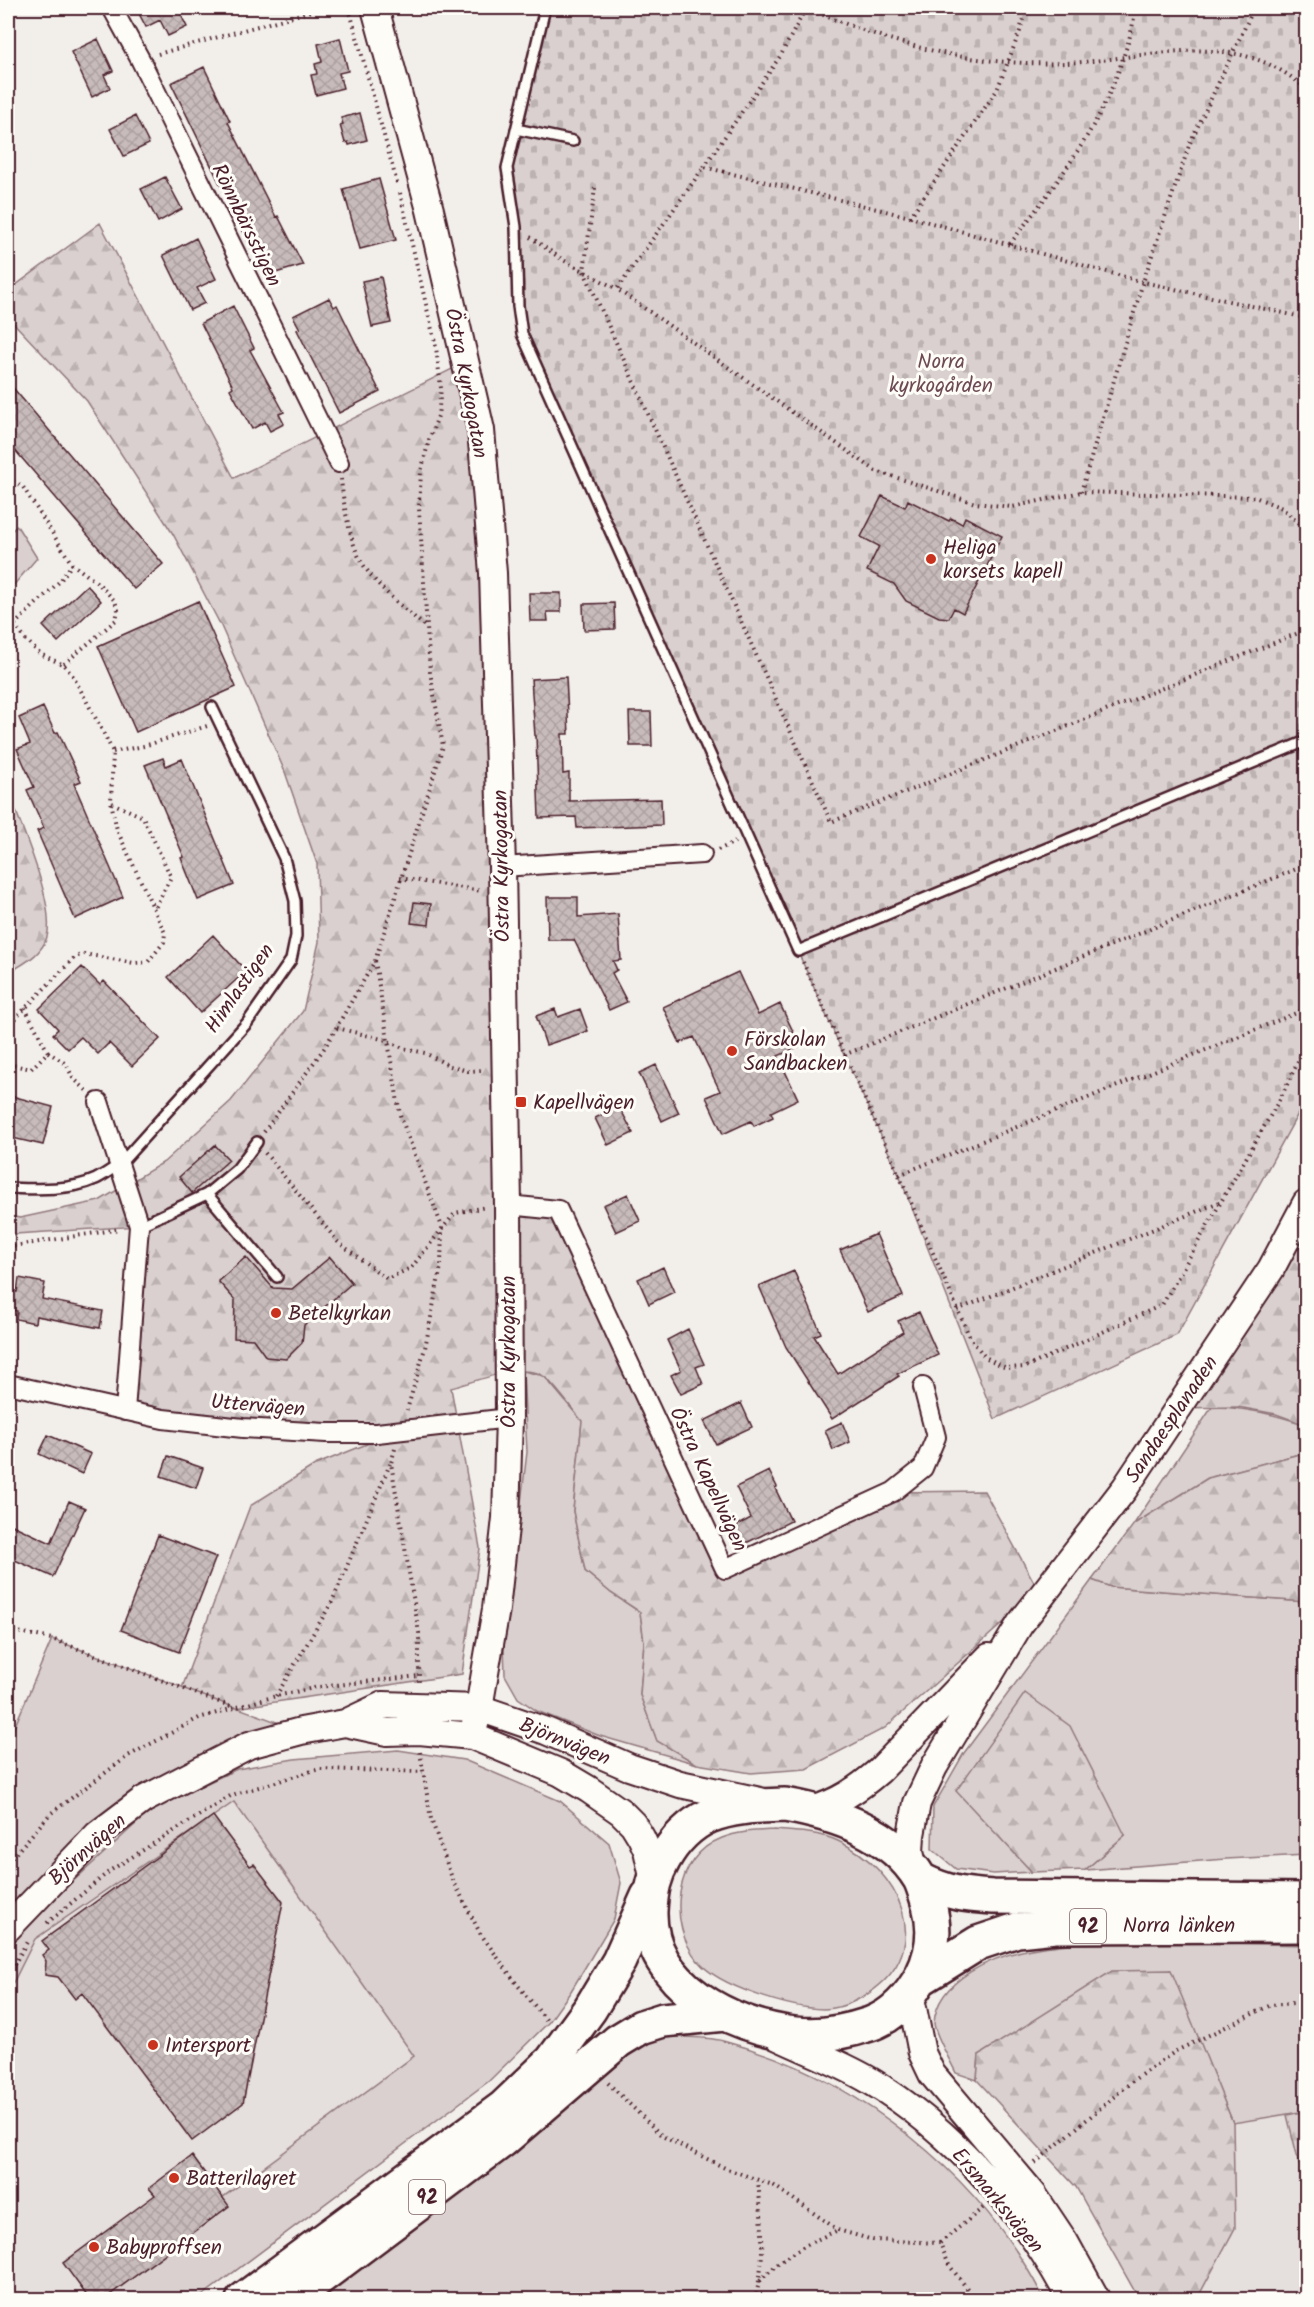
<svg xmlns="http://www.w3.org/2000/svg" width="1314" height="2307" viewBox="0 0 1314 2307" font-family="Kalam,sans-serif">
	<defs>
		<pattern id="forest-firs" width="22" height="20" patternUnits="userSpaceOnUse" patternTransform="scale(1.5)"><rect width="22" height="20" fill="#d9d0cf"/><path d="M5 1l3.5 6h-7zM16 11l3.5 6h-7z" fill="#bcb2b2"/></pattern>
		<pattern id="cemetery-stones" width="16" height="16" patternUnits="userSpaceOnUse" patternTransform="scale(1.5)"><rect width="16" height="16" fill="#d9d0cf"/><path d="M2 7V4a2 2 0 0 1 4 0v3zM10 15v-3a2 2 0 0 1 4 0v3z" fill="#bcb2b2"/></pattern>
		<pattern id="building-cross-hatch" width="8" height="8" patternUnits="userSpaceOnUse" patternTransform="scale(1.5)"><rect width="8" height="8" fill="#c8bbbb"/><path d="M0 0l8 8M0 8l8-8" fill="none" stroke="#ada0a1"/></pattern>
	</defs>
	<rect width="100%" height="100%" fill="#f2efeb"/>
	<filter id="ink" filterUnits="userSpaceOnUse"><feTurbulence type="fractalNoise" baseFrequency=".0167" numOctaves="2"/><feDisplacementMap in="SourceGraphic" scale="12" xChannelSelector="R" yChannelSelector="G"/><feConvolveMatrix kernelMatrix="1 2 1 2 8 2 1 2 1" color-interpolation-filters="sRGB"/></filter>
	<g filter="url(#ink)">
		<path fill="#e5dfdd" d="M234,1801L414,2056L85,2299H8V1993L35,1939Z
			M1306,2022V2299H1173L1075,2031Z"/>
		<path fill="#d9d0cf" stroke="#92787d" stroke-width="1.5" d="M17,526L37,558L12,587L8,580V534Z
			M523,1371L544,1376L582,1421L573,1511L585,1571L611,1593L640,1612L644,1642L640,1695L657,1740L697,1764L600,1736L537,1711L518,1698L505,1675L504,1646L527,1452Z
			M1212,1407C1246,1407 1275,1414 1306,1425V1446L1303,1453L1208,1478L1134,1524Z
			M1092,1580L1111,1587L1306,1602V1855L1226,1859L1085,1870L1125,1835L957,1791L1032,1872L993,1874L956,1869L932,1849L933,1807L964,1753Z
			M52,1639L301,1731L143,1800L8,1928V1742Z
			M398,1750L464,1760L560,1801L609,1843L621,1883L614,1919L571,1991L549,2022L489,2081L198,2299H85L414,2056L234,1802L35,1939L8,1993V1945L20,1930L152,1809L237,1769L294,1759Z
			M775,1830C796,1832 819,1832 838,1841C900,1869 937,1948 869,1993C855,2002 840,2009 823,2009C790,2008 719,1987 698,1961C667,1924 673,1857 722,1838C739,1831 757,1831 775,1830Z
			M1114,1940L1306,1945V2111L1233,2123L1170,1970L979,2055L977,2080L956,2073C951,2062 934,2033 934,2023C937,1979 994,1956 1031,1949C1058,1944 1086,1943 1114,1940Z
			M659,2036C680,2038 703,2036 723,2041C858,2076 982,2176 1044,2299L312,2300L606,2065Z"/>
		<path fill="url(#forest-firs)" stroke="#92787d" stroke-width="1.5" d="M100,223L234,478L466,362L481,430L508,1205L558,1210L725,1568L893,1492L984,1491L1035,1584L1004,1622L885,1728L806,1769L751,1773L697,1764L657,1741L640,1695L644,1642L640,1612L611,1593L585,1571L573,1511L582,1421C570,1407 559,1390 546,1378C526,1360 474,1382 451,1388L480,1548L462,1674L236,1708L182,1688L250,1506L315,1465L399,1431L125,1411L139,1226L15,1234L8,1237V1216L20,1218L99,1201L164,1162L231,1101L303,1011L319,942L317,864L285,772L221,626L173,534L87,401L8,317V291Z
			M8,790C20,824 56,903 47,937C42,953 28,961 15,969L8,968Z
			M1306,1203V1425L1276,1414L1238,1407L1178,1408Z
			M1306,1446V1602L1111,1587L1092,1580L1134,1524L1208,1478L1303,1453Z
			M1025,1693L1070,1726L1125,1835L1085,1870L1032,1872L956,1791Z
			M1171,1970L1233,2123L1235,2228L1197,2299H1139L1076,2187L977,2080L979,2055L1112,1971Z
			M1306,2111V2191L1287,2115Z"/>
		<path fill="url(#cemetery-stones)" stroke="#92787d" stroke-width="1.5" d="M545,8H1306V1099L1177,1335L995,1419L899,1175L844,1055L522,334L507,168Z"/>
		<path fill="url(#building-cross-hatch)" stroke="#4a1f2b" stroke-width="1.5" d="M136,8H187L179,11L187,27L168,36L160,20L146,27Z
			M340,38L348,71L339,73L343,88L316,95L311,75L317,74L315,64L322,62L318,44Z
			M98,39L113,71L104,75L110,88L92,97L71,52Z
			M204,67L230,121L228,122L276,217L278,216L303,265L265,276L171,83Z
			M360,113L367,140L349,145L348,142L345,143L340,125L343,124L341,118Z
			M135,116L149,144L124,156L110,129Z
			M165,177L182,209L158,222L141,189Z
			M379,179L396,240L360,249L343,189Z
			M196,238L216,279L197,288L205,303L190,310L163,255Z
			M381,277L391,323L372,327L362,281Z
			M329,298L334,307L337,305L380,392L339,413L297,330L300,329L293,316Z
			M233,306L254,348L250,350L284,412L279,414L284,424L270,431L265,422L252,429L230,389L233,387L201,323Z
			M8,382L163,564L134,589L8,442Z
			M882,496L905,507L908,500L949,521L951,518L962,524L965,517L1002,536L963,613L954,608L949,618L939,617L906,601L894,584L867,571L879,546L861,537Z
			M87,585L101,601L58,642L43,626Z
			M529,593H561V612H547L548,621H530Z
			M198,601L236,687L136,732L98,646Z
			M614,603L615,629L584,630L583,604Z
			M566,677L569,734H562L563,774L569,773V801L661,799L662,825L577,828L576,817L539,818L536,736H535L531,679Z
			M43,707L55,733L58,732L81,781L74,784L123,897L75,919L37,831L44,828L27,790L34,787L17,749L30,744L19,718Z
			M629,712H651L652,746H630Z
			M163,758L166,766L182,759L234,885L198,900L181,858L184,857L145,765Z
			M547,897H578V917L618,914L621,960L613,961L617,970L612,973L627,1002L609,1010L574,940H548Z
			M414,902L431,904L429,925L411,923Z
			M213,935L246,971L200,1013L168,977Z
			M82,967L100,985L104,981L160,1039L132,1066L109,1043L98,1054L81,1037L68,1049L53,1034L58,1029L39,1009Z
			M738,972L758,1015L780,1004L800,1046L778,1056L798,1099L771,1112L773,1117L754,1126L751,1121L723,1134L706,1097L720,1091L694,1037L680,1043L663,1007Z
			M555,1009L558,1017L580,1009L588,1031L546,1045L536,1016Z
			M656,1065L679,1113L662,1121L639,1073Z
			M8,1095L53,1107L43,1145L8,1137Z
			M619,1106L633,1133L608,1145L595,1118Z
			M215,1145L229,1160L192,1193L179,1177Z
			M628,1194L640,1221L616,1232L603,1205Z
			M876,1234L903,1296L868,1312L840,1250Z
			M246,1257L273,1288L292,1289L330,1257L352,1283L304,1325L302,1343L286,1359L266,1357L253,1339L234,1338L235,1300L218,1281Z
			M663,1267L674,1292L649,1304L638,1279Z
			M794,1271L821,1333L814,1336L838,1374L903,1332L898,1321L919,1312L938,1355L897,1374L899,1376L832,1419L786,1347L759,1286Z
			M19,1278L45,1283L42,1299L103,1311L100,1328L36,1316L35,1323L16,1319L17,1311L8,1309V1290L17,1292Z
			M688,1329L704,1364L696,1367L703,1384L681,1394L671,1375L681,1370L667,1340Z
			M741,1403L752,1427L716,1444L704,1421Z
			M842,1422L850,1442L833,1450L825,1430Z
			M48,1435L91,1454L82,1474L39,1454Z
			M168,1456L203,1468L196,1488L161,1476Z
			M769,1471L777,1487L775,1488L791,1521L740,1546L732,1528L751,1518L736,1487Z
			M69,1501L85,1508L53,1577L8,1557V1523L51,1543Z
			M158,1535L216,1557L179,1652L121,1630Z
			M213,1816L250,1866L254,1864L283,1902L243,2103L192,2141L82,1993L75,1999L58,1977L45,1975L46,1961L42,1955L49,1950L42,1941Z
			M192,2156L229,2206L103,2300H90L63,2263L155,2195L149,2188Z"/>
		<g fill="none" stroke-linecap="round" stroke-linejoin="round">
			<g stroke="#4a1f2b" stroke-width="14">
				<path id="lane" d="M545,8L507,168L516,227L518,306L522,334L798,951L1306,741
					M516,129L573,141
					M8,1188C35,1189 70,1191 96,1179C104,1175 112,1169 120,1164L247,1023L291,960L296,936L295,901L284,858L212,707
					M207,1194L277,1277
					M139,1226L207,1194L237,1169L257,1142"/>
			</g>
			<g stroke="#4a1f2b" stroke-width="22">
				<path id="street" d="M112,8L140,59L339,463
					M502,867L702,854
					M99,1102L139,1226L125,1411
					M508,1205L558,1210L725,1569L893,1492L923,1468L936,1437L923,1387
					M8,1384L163,1419L243,1428L326,1433H377L509,1418"/>
			</g>
			<g stroke="#4a1f2b" stroke-width="30">
				<path id="secondary" d="M375,8L430,210L481,430L493,573L502,867L508,1205L509,1418L506,1518L496,1609L479,1708L472,1736
					M345,1723L387,1732L419,1731L472,1736L561,1773L588,1789L621,1812L633,1824L641,1837L647,1850L654,1881
					M812,1810C839,1802 858,1789 879,1771L989,1657
					M915,1873L910,1852L911,1835L917,1803L934,1767L1020,1624L1125,1488L1271,1269L1306,1203
					M8,1928L98,1834L143,1800L249,1745L301,1731L345,1723L383,1705L479,1708L546,1731L629,1767L680,1784L760,1801
					M910,1993L922,2053L932,2074L1033,2194L1065,2242L1097,2300
					M778,2037C808,2051 840,2063 869,2080C951,2128 1027,2215 1071,2300"/>
			</g>
			<g stroke="#4a1f2b" stroke-width="38">
				<path id="highway" d="M785,1805C835,1814 892,1832 920,1879C924,1887 926,1896 929,1905C936,1929 933,1953 922,1975C911,1996 893,2016 870,2024C846,2032 821,2037 795,2034C731,2027 648,1985 650,1911C651,1891 654,1876 664,1859C674,1841 690,1824 709,1816C733,1806 759,1806 785,1805Z
					M921,1880C947,1893 964,1895 993,1897L1306,1900
					M920,1979L978,1943L1017,1930L1055,1926L1306,1925
					M243,2300L504,2107L552,2061L590,2009L619,1961L648,1896
					M290,2300L503,2140L618,2041L641,2027L663,2020L725,2014"/>
			</g>
			<path stroke="#4a1f2b" stroke-width="4" stroke-dasharray="1.5 4.5" stroke-linecap="butt" d="M349,8L397,183
				M806,8C871,35 935,57 1007,62C1035,64 1065,64 1093,61C1169,53 1243,32 1306,89
				M158,54L322,8
				M704,167L781,55L806,8
				M595,188L584,271L831,822L1306,630
				M910,217L997,90L1020,31L1026,8
				M530,237L563,260L617,289
				M1010,244C1055,185 1098,132 1122,61C1128,43 1134,26 1135,8
				M1306,318L1143,282L910,217L704,167L617,289L876,471L975,503L1012,507L1081,492L1255,497L1282,508L1304,528L1306,533
				M8,478L23,487L72,564L99,584L115,601L118,610L116,620L64,664
				M341,479C343,502 350,542 361,561C377,588 404,608 427,628
				M1081,492L1143,282L1190,143L1254,8
				M8,615L25,639L40,654L64,665L73,676L102,730L113,752L111,802L117,830L165,933L164,942L148,962L134,963L84,954L75,957L8,1026
				M14,625L60,581L72,564
				M113,752L144,746L207,726
				M112,803L143,817L171,877L154,910
				M718,850L735,842
				M400,878L482,891
				M375,961L400,1115L442,1227L441,1266L425,1348L407,1410
				M803,962L899,1175L970,1338L985,1357L1006,1368L1026,1367L1162,1305L1281,1097L1306,1045
				M337,1028L386,1040L403,1048L425,1053L450,1066L468,1071L483,1070
				M48,1052L66,1064L73,1078L87,1091
				M844,1055L1306,865
				M8,1064L31,1069L48,1052L25,1008
				M264,1132L325,1047L375,961L443,746L430,672L419,508L421,472L429,440L438,416L441,388L436,347L400,193
				M265,1153L338,1242L387,1279L411,1268L455,1213L486,1207
				M899,1175L1306,1009
				M8,1247L120,1229
				M957,1310L1222,1201
				M395,1449L391,1463L419,1633V1684
				M8,1630L52,1639L235,1708
				M276,1696L332,1602L390,1464
				M420,1752L431,1819L452,1878L480,1933L516,1983L548,2022
				M8,1862L50,1814L128,1756L199,1718L276,1696L319,1687L419,1676
				M47,1923L111,1870L232,1795L319,1769L423,1772
				M8,1975L27,1942
				M608,2083L662,2136L727,2169L773,2185L838,2230L873,2240L940,2243L949,2265L976,2300
				M1035,2163L1135,2079L1176,2051L1271,2005L1306,2002
				M940,2243L984,2207
				M760,2281C785,2254 805,2245 838,2230
				M755,2300C766,2257 762,2224 758,2181"/>
			<use href="#lane" stroke="#fdfcf7" stroke-width="9"/>
			<use href="#street" stroke="#fdfcf7" stroke-width="18"/>
			<use href="#secondary" stroke="#fdfcf7" stroke-width="26"/>
			<use href="#highway" stroke="#fdfcf7" stroke-width="33"/>
		</g>
	</g>
	<g fill="#c8321e" stroke="#fdfcf7" stroke-width="2">
		<circle cx="931" cy="559" r="6"/>
		<circle cx="732" cy="1051" r="6"/>
		<rect x="515" y="1096" width="12" height="12" rx="3"/>
		<circle cx="276" cy="1313" r="6"/>
		<circle cx="153" cy="2045" r="6"/>
		<circle cx="174" cy="2178" r="6"/>
		<circle cx="94" cy="2247" r="6"/>
	</g>
	<g text-anchor="middle" stroke-width="6" stroke-linejoin="round" paint-order="stroke">
		<g fill="#fdfcf7" stroke="#806168" stroke-width="1.5">
			<rect x="1070" y="1909" width="36" height="34" rx="4.5"/>
			<rect x="409" y="2180" width="36" height="34" rx="4.5"/>
		</g>
		<g font-size="20" font-weight="bold" fill="#4a1f2b">
			<text x="1088" y="1933">92</text>
			<text x="427" y="2204">92</text>
		</g>
		<g font-size="21" fill="#4a1f2b" stroke="#fdfcf7">
			<text transform="translate(247 225) rotate(64)" y="7">Rönnbärsstigen</text>
			<text transform="translate(467 383) rotate(79)" y="7">Östra Kyrkogatan</text>
			<text transform="translate(501 866) rotate(-91)" y="7">Östra Kyrkogatan</text>
			<text transform="translate(239 988) rotate(-55)" y="7">Himlastigen</text>
			<text transform="translate(508 1352) rotate(-90)" y="7">Östra Kyrkogatan</text>
			<text transform="translate(258 1405) rotate(5)" y="7">Uttervägen</text>
			<text transform="translate(1171 1419) rotate(-56)" y="7">Sandaesplanaden</text>
			<text transform="translate(709 1479) rotate(65)" y="7">Östra Kapellvägen</text>
			<text transform="translate(565 1741) rotate(22)" y="7">Björnvägen</text>
			<text transform="translate(87 1849) rotate(-42)" y="7">Björnvägen</text>
			<text x="1179" y="1932">Norra länken</text>
			<text transform="translate(998 2200) rotate(50)" y="7">Ersmarksvägen</text>
		</g>
		<g font-size="21" fill="#6e4b54" stroke="#fdfcf7">
			<text x="941" y="368">Norra<tspan x="941" dy="24">kyrkogården</tspan></text>
		</g>
		<g font-size="21" fill="#4a1f2b" stroke="#fdfcf7" text-anchor="start">
			<text x="943" y="554">Heliga<tspan x="943" dy="24">korsets kapell</tspan></text>
			<text x="744" y="1046">Förskolan<tspan x="744" dy="24">Sandbacken</tspan></text>
			<text x="533" y="1109">Kapellvägen</text>
			<text x="288" y="1320">Betelkyrkan</text>
			<text x="165" y="2052">Intersport</text>
			<text x="186" y="2185">Batterilagret</text>
			<text x="106" y="2254">Babyproffsen</text>
		</g>
	</g>
	<rect width="1314" height="2307" fill="none" stroke="#fdfcf7" stroke-width="30"/>
	<rect x="15" y="15" width="1284" height="2277" fill="none" stroke="#4a1f2b" stroke-width="2" filter="url(#ink)"/>
</svg>
